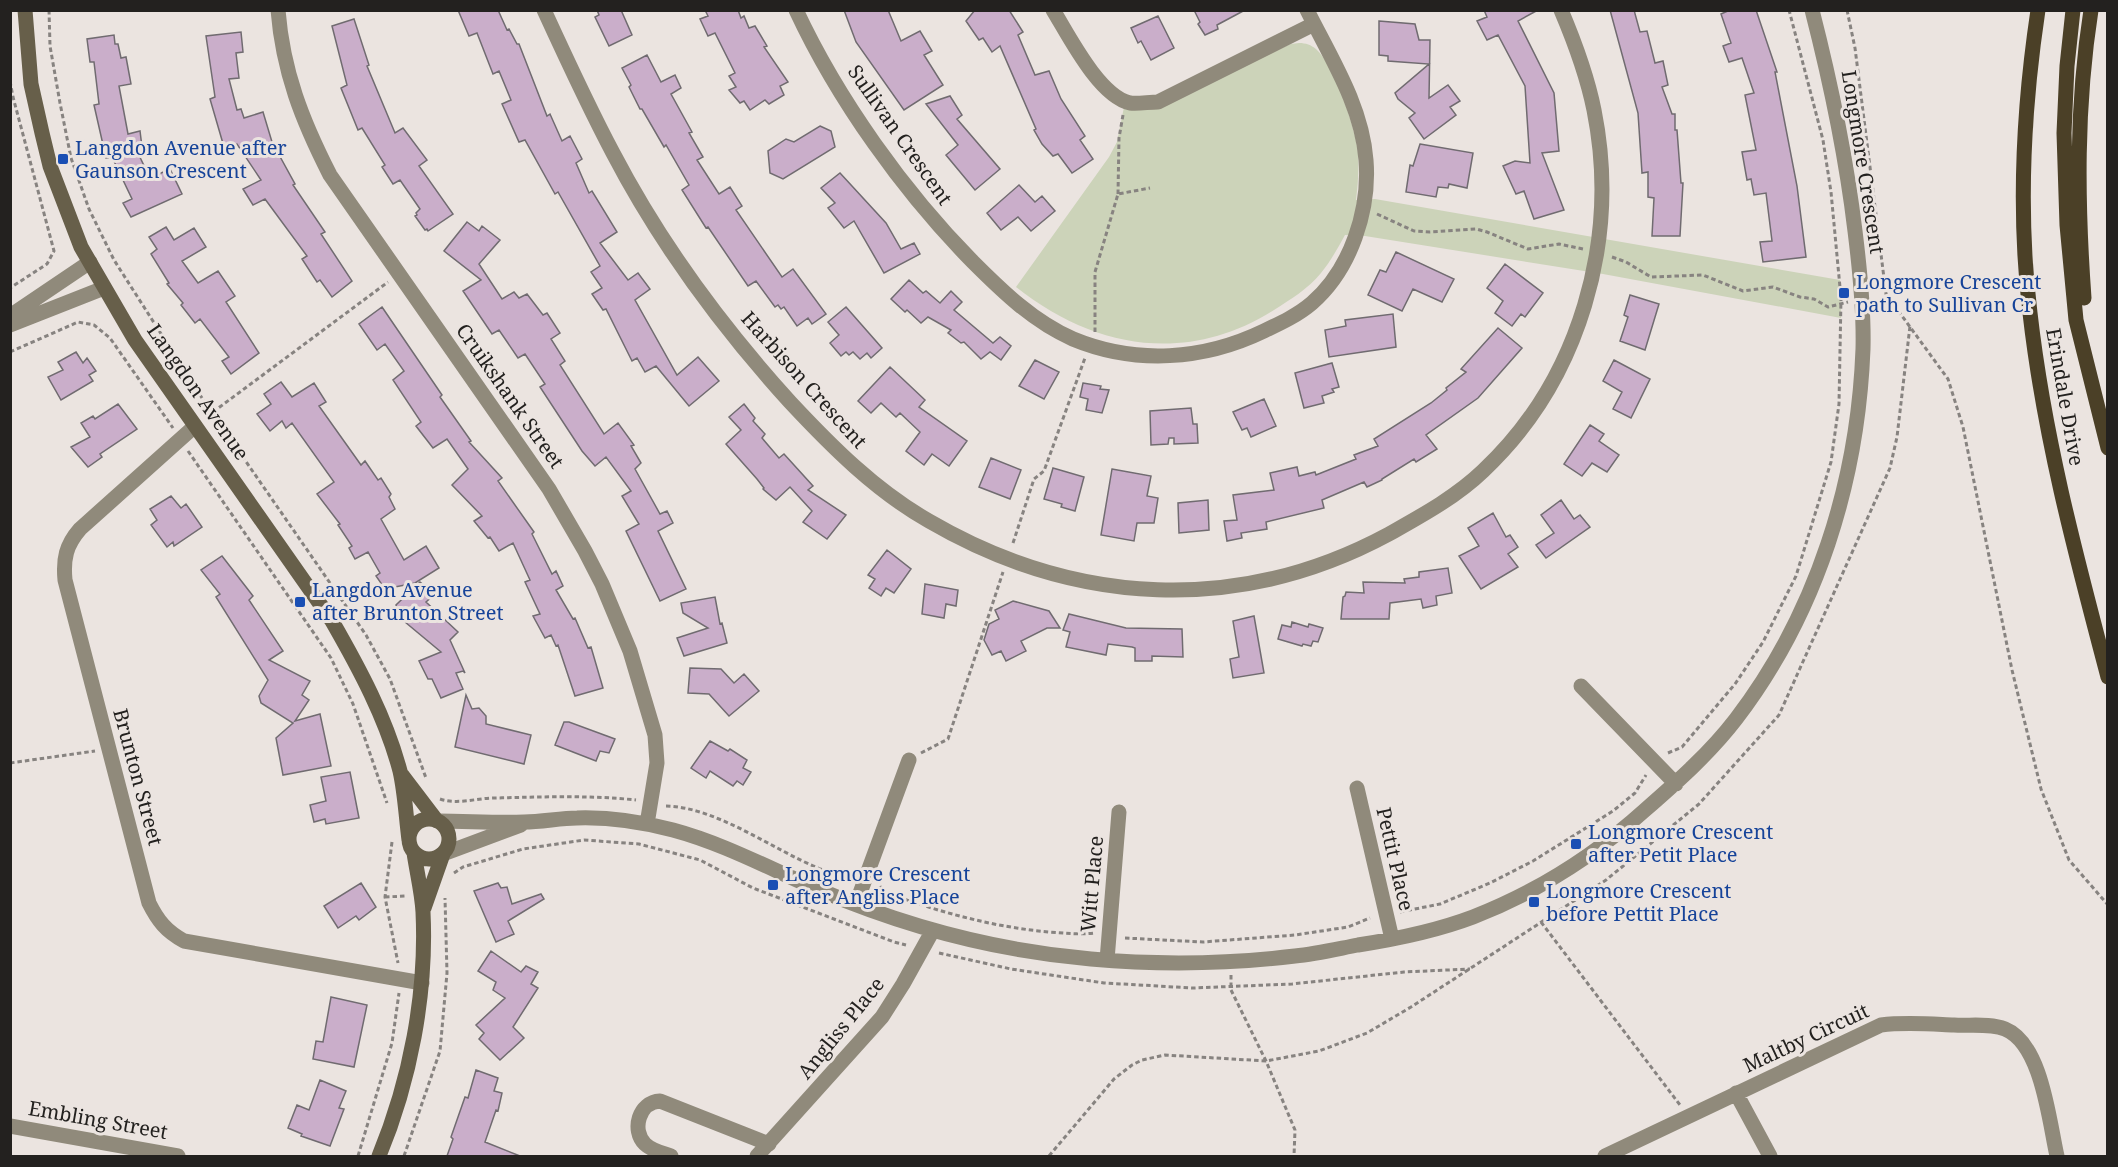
<svg xmlns="http://www.w3.org/2000/svg" width="2118" height="1167" viewBox="0 0 2118 1167" font-family="'Noto Serif',serif">
	<rect width="100%" height="100%" fill="#ebe4e0"/>
	<path fill="#ccd3b9" d="M1299,43C1306,43 1311,45 1316,49C1334,65 1356,129 1358,153C1359,169 1358,184 1356,200L1375,199L1840,280L1841,318L1603,274L1365,236L1345,235C1338,248 1330,262 1321,273C1308,289 1291,299 1274,310C1187,365 1094,349 1016,287L1109,157L1117,142L1124,107L1139,110L1291,44Z"/>
	<path fill="#caaeca" stroke="#706b70" stroke-width="1.5" d="M458,10H498L507,30L509,29L517,44H519L547,116L550,114L562,141L570,136L582,159L576,163L589,193L592,191L617,232L600,243L628,280L638,273L650,289L635,300L677,375L698,357L719,381L689,406L656,366L645,372L637,358L632,361L606,309L603,310L592,294L602,288L591,272L600,266L558,192L555,194L525,140L519,142L502,104L511,100L499,71L493,74L477,33L469,36Z
		M597,10H621L632,35L609,46L595,17L599,15Z
		M705,10H738L741,18L744,16L749,28L755,26L767,46L764,47L788,82L780,86L784,95L769,104L765,100L750,110L744,101L740,103L729,90L736,87L729,76L735,73L715,33L708,36L700,19L708,16Z
		M844,10H888L901,41L920,31L932,51L924,55L943,85L904,110L856,42Z
		M975,10H1009L1023,32L1018,35L1035,75L1049,71L1061,99L1085,136L1080,140L1093,159L1072,173L1058,154L1053,156L1042,144L1034,130L1036,129L1000,46L992,52L983,38L979,40L966,21Z
		M1194,10H1245L1217,25L1218,29L1205,35L1198,24L1200,22Z
		M1484,10H1538L1518,21L1554,93L1559,151L1542,153L1564,210L1534,219L1524,191L1516,194L1503,166L1515,161L1530,163L1525,86L1498,35L1487,40L1477,21L1487,17Z
		M1610,10H1634L1640,32L1647,31L1655,63L1663,61L1668,85L1662,87L1672,114H1675V130H1677L1681,183H1683L1680,236H1652L1654,198L1648,197V172L1642,173L1638,113Z
		M1730,10H1756L1777,72H1775L1797,186L1806,257L1763,262L1760,242L1772,241L1766,193L1754,195L1751,179L1747,180L1742,152L1756,150L1745,95L1754,93L1742,58L1729,62L1723,46L1731,43L1721,14Z
		M1158,16L1174,48L1151,60L1141,41L1138,43L1131,28Z
		M354,19L369,65L367,66L395,133L403,128L427,160L419,166L453,214L428,231L427,229L425,230L415,216L417,215L416,213L420,209L400,180L393,184L382,167L385,165L362,128L358,130L341,88L347,85L332,26Z
		M1379,21L1415,24L1419,40H1430L1429,98L1448,85L1460,101L1450,107L1456,115L1424,139L1409,118L1415,113L1398,99L1395,93L1429,64L1388,61V56L1379,55Z
		M241,32L243,52L236,53L239,78L229,79L237,110L241,109L244,118L263,112L272,142L295,184L293,185L325,232L321,234L352,281L332,297L320,280L317,282L302,259L307,256L265,199L253,205L243,189L261,180L237,144L224,147L210,99L215,97L206,36Z
		M114,35L115,44H118L121,58L126,57L131,84L119,86L128,134L140,131L142,147L136,149L150,178L170,169L182,194L131,217L123,203L132,199L112,157L106,158L94,105L99,104L94,62H90L87,39Z
		M647,55L661,82L675,75L681,88L671,94L692,132L689,133L703,157L697,160L719,194L730,187L742,206L736,210L782,277L793,269L826,314L812,324L808,318L797,326L784,307L781,309L778,305L775,307L756,281L748,286L708,227L706,228L682,190L689,185L666,145L664,147L642,109H640L629,87L631,85L622,68Z
		M950,96L962,115L957,119L1000,169L975,190L946,155L958,145L926,104Z
		M820,126L831,131L835,147L783,179L770,173L768,151L786,139L794,142Z
		M1420,144L1473,153L1467,188L1449,184L1448,188L1438,187L1436,197L1406,192L1410,165L1413,166Z
		M840,173L886,223L901,249L914,243L920,254L884,273L854,221L844,228L828,208L835,203L821,188Z
		M1019,185L1035,202L1042,196L1055,211L1031,231L1018,217L1001,230L987,213Z
		M467,222L479,231L482,226L500,240L479,264L502,299L514,292L519,298L527,294L543,315L547,313L560,333L551,339L565,361L560,365L604,434L618,423L634,445L631,446L641,463L635,469L660,514L667,511L673,523L658,531L686,589L660,601L626,531L639,524L622,496L631,491L606,457L595,466L582,451L540,387L545,384L525,354L518,358L499,330L492,334L463,291L481,280L444,251Z
		M166,227L174,240L194,228L206,247L182,261L198,283L218,271L235,296L226,302L259,353L231,374L222,361L229,357L200,319L195,323L181,305L183,303L167,284L169,283L151,254L157,249L149,237Z
		M1396,252L1454,279L1442,302L1413,289L1402,311L1368,295L1380,270L1386,272Z
		M1505,264L1543,293L1525,317L1521,314L1512,326L1495,313L1503,301L1487,288Z
		M909,280L923,293L926,291L940,303L951,291L962,302L954,310L993,343L1000,337L1011,346L1001,360L990,352L981,359L964,342L961,343L948,333L951,330L928,317L921,323L907,310L905,312L891,299Z
		M1630,295L1659,304L1645,350L1620,341L1628,317L1624,315Z
		M382,307L442,395L440,397L471,441L469,442L502,478L498,481L534,532L532,534L552,574L556,571L563,586L556,590L573,619L575,618L588,648L591,647L603,688L575,696L558,645L556,646L551,635L545,638L533,616L540,614L525,582L530,580L513,543L499,551L490,537L488,538L474,521L482,516L452,485L468,469L447,439L433,448L416,426L421,422L393,380L404,371L385,344L377,350L359,324Z
		M846,307L882,348L871,358L867,353L860,359L853,352L849,355L846,352L841,356L830,343L839,335L828,322Z
		M1393,314L1396,347L1329,357L1325,330L1346,326L1345,320Z
		M1498,328L1522,348L1478,398L1426,435L1437,449L1416,462L1414,459L1382,479V480L1367,487L1364,482L1322,500L1324,508L1266,522L1267,529L1241,533L1242,538L1227,541L1224,521L1237,520L1233,495L1274,490L1270,473L1297,467L1299,476L1315,472L1316,475L1356,459L1354,455L1378,446L1374,439L1431,403L1447,390L1446,388L1466,372L1461,369Z
		M76,352L83,363L87,358L96,371L89,375L93,381L61,400L48,377L63,370L58,362Z
		M1035,360L1059,372L1044,399L1019,386Z
		M1614,360L1650,379L1631,418L1613,409L1622,392L1603,381Z
		M1332,363L1339,387L1332,389L1334,392L1322,396L1324,403L1304,408L1295,373Z
		M890,367L925,400L919,407L967,441L949,466L932,454L924,465L906,451L920,432L900,413L896,417L881,403L871,413L858,401Z
		M281,382L292,397L314,383L326,402L319,406L361,465L365,461L378,480L381,478L391,494L389,497L395,509L381,519L404,560L426,546L439,568L415,583L385,589L376,576L380,573L368,552L355,559L349,548L352,546L338,525L340,524L317,494L334,482L292,423L286,428L282,421L270,431L257,414L271,404L264,394Z
		M1083,383L1101,386L1100,389L1109,390L1102,413L1086,410L1088,399L1080,397Z
		M1264,399L1276,426L1251,437L1247,428L1242,430L1233,412Z
		M118,404L137,429L100,454L102,457L88,467L71,447L90,437L81,423L93,416L95,419Z
		M744,404L755,418L753,421L765,434L762,438L779,458L784,454L813,486L808,490L846,515L827,539L803,522L812,511L790,487L776,500L763,489L764,488L757,479L726,444L741,430L729,417Z
		M1191,408L1193,424H1197L1198,443L1174,444V438H1169L1168,444L1151,445L1150,411Z
		M1590,425L1604,434L1599,441L1619,455L1607,472L1592,463L1582,476L1564,464Z
		M991,458L1021,470L1010,499L979,487Z
		M1053,468L1084,477L1075,511L1061,507L1062,504L1044,499Z
		M1112,469L1151,476L1147,496L1158,498L1154,523H1137L1134,541L1101,535Z
		M171,496L181,508L186,504L202,527L174,546L173,542L167,547L151,525L157,520L150,509Z
		M1208,500L1209,530L1179,533L1178,503Z
		M1561,500L1574,519L1580,515L1590,527L1546,558L1536,545L1554,533L1541,515Z
		M1493,513L1506,537L1510,535L1518,547L1508,554L1518,567L1481,589L1459,556L1479,546L1468,528Z
		M887,550L911,569L894,593L886,588L881,596L869,588L875,579L868,575Z
		M222,556L253,596L249,600L283,651L269,660L310,681L302,695L309,700L295,721L320,714L331,766L283,775L276,738L293,723L261,703L259,696L268,680L216,597L220,594L201,570Z
		M1448,568L1452,593L1436,596L1437,605L1423,608L1421,599L1390,603L1389,619H1341L1343,597L1345,596L1346,592L1364,593L1363,582L1405,583L1404,579L1419,577V572Z
		M420,582L435,594L426,602L458,632L450,640L465,673L463,671L456,673L463,689L441,698L432,679H428L419,661L441,652L393,612L397,608L396,605Z
		M925,584L958,590L956,606L946,604L944,618L922,614Z
		M715,597L720,624L722,623L727,643L684,656L677,638L708,628L683,613L681,603Z
		M1013,601L1049,611L1060,628H1047L1021,641L1026,651L1006,661L1001,651L992,655L984,640L989,624L999,619L995,610Z
		M1069,614L1126,628L1182,629L1183,657L1152,656V661H1135V648L1132,647L1108,644L1106,655L1066,647L1070,632L1063,630Z
		M1254,616L1264,673L1233,678L1230,659L1239,657L1233,621Z
		M1292,622L1308,627L1309,624L1323,628L1318,642L1313,641L1311,646L1303,644L1302,646L1278,639L1282,625L1291,627Z
		M690,668L721,669L734,683L744,674L759,691L729,716L709,694L688,693Z
		M466,695L472,709L479,708L486,716V724L531,735L524,764L455,747Z
		M564,722H569L615,739L609,753L600,751L596,761L555,745Z
		M710,741L728,751L730,749L747,760L743,768L751,772L743,785L737,781L733,786L710,771L706,778L691,768Z
		M350,772L359,818L326,824L325,819L314,822L310,805L326,801L321,777Z
		M361,883L376,907L359,920L356,916L338,928L324,906Z
		M498,883L501,888L507,887L512,904L541,894L544,899L508,921L514,934L496,942L474,891Z
		M491,951L521,972L526,966L538,972L531,984L538,988L513,1027L524,1038L500,1060L479,1039L484,1033L476,1025L505,998L493,990L496,982L478,971Z
		M331,997L367,1005L354,1067L313,1059L316,1041L323,1042Z
		M476,1070L498,1078L494,1091L502,1093L498,1111L496,1110L485,1142L520,1156H447L453,1139L451,1137L465,1097L468,1098Z
		M320,1080L346,1091L339,1108L344,1109L330,1146L301,1136L302,1134L288,1128L297,1105L309,1110Z"/>
	<g fill="none" stroke-linecap="round" stroke-linejoin="round">
		<path stroke="#878380" stroke-width="3" stroke-dasharray="4.5 3" stroke-linecap="butt" d="M49,10L50,46L60,103L71,158L89,209L114,260L202,398L366,635L390,679L426,778
			M1847,10L1855,48L1886,294L1948,379L1963,427L2012,670L2041,789L2069,860L2108,905
			M10,81L13,97L54,251L47,264L10,288
			M1118,194L1119,138L1123,115
			M1377,214L1414,231L1430,232L1476,229L1487,232L1528,249L1559,244L1583,249
			M1612,257L1626,262L1651,277L1703,275L1743,291L1773,287L1800,297L1814,299L1828,307L1848,302
			M1095,332V272L1118,194L1150,188
			M10,352L78,322L94,325L110,338L173,428
			M213,412L388,282
			M188,451L331,658L353,704L387,803
			M1013,543L1034,479L1044,471L1085,358
			M921,753L948,739L1003,572
			M1668,753L1682,747L1735,684L1763,642L1796,576L1831,462L1839,404L1841,298L1831,192L1823,140L1789,10
			M10,763L95,751
			M440,799C458,805 476,798 495,798C542,797 589,795 636,800
			M666,806C716,807 772,849 818,868C827,872 839,872 850,874
			M392,842L385,897L398,963
			M454,873L463,867L523,849L584,840L639,844L700,860L753,888L894,942L906,945
			M880,886L882,891C935,911 992,927 1049,932C1065,933 1079,935 1095,933
			M385,897L405,896
			M1400,912L1440,904L1490,883L1533,861L1613,811L1635,793L1646,775
			M1541,922L1680,1105
			M1125,938L1203,942L1295,935L1348,927L1370,918
			M939,953L1011,969L1104,983L1193,988L1292,984L1404,972L1470,969
			M1231,975V990L1266,1061L1295,1130L1294,1156
			M358,1156L392,1043L399,993
			M404,1156L440,1051L447,973L445,898
			M1049,1156L1114,1079L1132,1065L1142,1060L1165,1055L1266,1061L1319,1051L1367,1033L1411,1007L1606,880L1699,804L1779,715L1890,468L1897,437L1910,326"/>
		<path stroke="#908a7b" stroke-width="15" d="M278,10C283,72 302,120 330,175L549,489L585,551L602,584L630,651L655,735L657,763L647,824
			M544,10C566,58 588,106 613,153C660,243 722,327 790,402C832,447 876,491 929,521C1075,606 1239,615 1389,534C1421,516 1456,497 1483,471C1580,380 1620,240 1594,110C1587,75 1575,43 1561,10
			M796,10C838,100 904,192 973,262C1003,292 1034,322 1073,339C1136,365 1204,360 1264,331C1281,323 1298,315 1312,303C1351,269 1370,210 1366,160C1362,106 1331,58 1307,10
			M1053,10C1069,36 1099,96 1130,103C1138,104 1149,102 1158,102L1314,24
			M10,316L90,262
			M10,325L104,288
			M195,426L80,529C66,545 63,559 65,580L149,903C158,921 166,931 184,941L422,983
			M1581,686L1676,784
			M1357,788L1392,939
			M438,821C467,821 495,823 524,822C542,822 560,818 577,818C609,817 642,822 673,830C725,844 772,870 822,891C907,927 999,951 1091,959C1159,965 1228,964 1295,956C1316,954 1337,949 1358,945C1397,939 1436,931 1473,917C1537,892 1594,856 1645,810C1677,782 1710,753 1736,719C1817,613 1858,481 1863,349C1864,310 1860,271 1855,231C1846,156 1831,84 1812,10
			M443,854L521,825
			M856,904L909,760
			M1107,960L1119,812
			M1736,1093L1770,1156
			M10,1126L178,1156
			M671,1156C663,1153 652,1151 645,1144C631,1130 639,1102 660,1101L769,1144
			M757,1156L882,1017L903,984L933,930
			M1605,1156L1881,1025C1905,1022 1930,1024 1954,1025C1970,1026 1990,1023 2005,1029C2042,1044 2049,1121 2057,1156"/>
		<path stroke="#675f4a" stroke-width="15" d="M25,10L31,84L42,133L50,166L81,247L135,340L332,621C359,668 386,718 400,771C405,793 406,817 409,840
			M402,775L437,821
			M409 839a20 20 0 1 1 40 0a20 20 0 1 1-40 0Z
			M424,908L443,854
			M379,1156C410,1081 427,994 423,912C422,893 417,873 414,853"/>
		<path stroke="#4b4027" stroke-width="15" d="M2038,10C2023,110 2018,213 2030,313C2044,437 2076,556 2108,677
			M2073,10L2067,66L2064,133L2067,225L2076,320L2108,448
			M2084,298C2077,201 2076,106 2091,10"/>
	</g>
	<g fill="#1a4fb4" stroke="#ebe4e0" stroke-width="2">
		<rect x="57" y="153" width="12" height="12" rx="3"/>
		<rect x="1838" y="287" width="12" height="12" rx="3"/>
		<rect x="294" y="596" width="12" height="12" rx="3"/>
		<rect x="1570" y="838" width="12" height="12" rx="3"/>
		<rect x="767" y="879" width="12" height="12" rx="3"/>
		<rect x="1528" y="896" width="12" height="12" rx="3"/>
	</g>
	<g text-anchor="middle" stroke-width="6" stroke-linejoin="round" paint-order="stroke">
		<g font-size="20" fill="#23211f" stroke="#ebe4e0">
			<text transform="translate(900 135) rotate(55)" y="7">Sullivan Crescent</text>
			<text transform="translate(1863 162) rotate(81)" y="7">Longmore Crescent</text>
			<text transform="translate(804 380) rotate(48)" y="7">Harbison Crescent</text>
			<text transform="translate(198 392) rotate(55)" y="7">Langdon Avenue</text>
			<text transform="translate(510 396) rotate(55)" y="7">Cruikshank Street</text>
			<text transform="translate(2065 397) rotate(80)" y="7">Erindale Drive</text>
			<text transform="translate(138 777) rotate(75)" y="7">Brunton Street</text>
			<text transform="translate(1395 859) rotate(77)" y="7">Pettit Place</text>
			<text transform="translate(1092 884) rotate(-85)" y="7">Witt Place</text>
			<text transform="translate(841 1028) rotate(-51)" y="7">Angliss Place</text>
			<text transform="translate(1806 1038) rotate(-25)" y="7">Maltby Circuit</text>
			<text transform="translate(98 1120) rotate(10)" y="7">Embling Street</text>
		</g>
		<g font-size="20" fill="#164399" stroke="#ebe4e0" text-anchor="start">
			<text x="75" y="155">Langdon Avenue after<tspan x="75" dy="23">Gaunson Crescent</tspan></text>
			<text x="1856" y="289">Longmore Crescent<tspan x="1856" dy="23">path to Sullivan Cr</tspan></text>
			<text x="312" y="597">Langdon Avenue<tspan x="312" dy="23">after Brunton Street</tspan></text>
			<text x="1588" y="839">Longmore Crescent<tspan x="1588" dy="23">after Petit Place</tspan></text>
			<text x="785" y="881">Longmore Crescent<tspan x="785" dy="23">after Angliss Place</tspan></text>
			<text x="1546" y="898">Longmore Crescent<tspan x="1546" dy="23">before Pettit Place</tspan></text>
		</g>
	</g>
	<rect width="2118" height="1167" fill="none" stroke="#23211f" stroke-width="24"/>
</svg>
